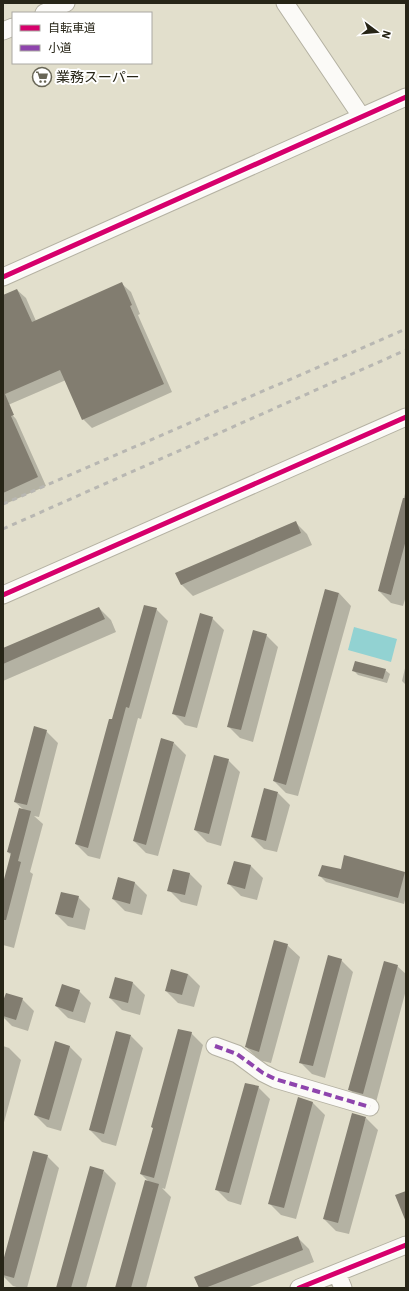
<svg xmlns="http://www.w3.org/2000/svg" width="409" height="1291" viewBox="0 0 409 1291" font-family="'IBM Plex Sans','Noto Sans JP',sans-serif">
	<rect width="100%" height="100%" fill="#e2dfcc"/>
	<path fill="#92d2d2" d="M354,627L397,639L391,662L348,650Z"/>
	<path fill="#0003" d="M122,284L131,292L140,314L138,315L172,392L92,428L83,419L66,380L8,405L3,401V296L17,290L26,298L36,321Z
		M8,410L16,419L46,486L3,505V413Z
		M406,490V596L403,606L391,603L379,591Z
		M295,522L307,534L312,545L193,596L181,584Z
		M339,593L351,606L298,796L286,793L274,781Z
		M99,608L111,620L116,632L3,681V650Z
		M156,609L168,621L141,719L138,718L100,859L88,856L76,844L113,721Z
		M212,618L224,630L197,728L185,725L173,713Z
		M266,635L278,647L253,742L240,738L228,726Z
		M406,664V685L402,681Z
		M385,670L390,674L387,683L358,675L354,671Z
		M46,731L58,743L39,817L34,816L43,824L30,872L33,874L14,948L3,945V888L11,855L8,852L24,810L15,802Z
		M174,743L186,755L158,856L146,853L134,841Z
		M228,760L240,772L221,846L207,842L195,830Z
		M278,793L290,805L277,852L264,849L252,837Z
		M234,862L251,866L263,878L257,900L241,896L229,884Z
		M173,870L190,874L202,886L197,906L181,902L169,890Z
		M404,872L406,874V896L404,904L326,882L320,876Z
		M118,878L135,883L147,895L142,915L125,911L113,899Z
		M78,897L90,909L85,930L68,926L56,914Z
		M275,941L287,945L300,957L271,1063L259,1060L247,1048Z
		M341,960L353,972L325,1078L312,1074L300,1062Z
		M397,966L406,974V990L375,1106L362,1102L350,1090Z
		M188,974L200,986L194,1007L178,1003L166,991Z
		M133,983L145,995L140,1015L122,1010L110,998Z
		M79,991L91,1003L85,1023L68,1018L56,1006Z
		M22,999L34,1011L28,1031L12,1026L3,1017V1005Z
		M191,1033L203,1045L165,1189L162,1188L171,1197L146,1288H116L150,1183L141,1174L154,1129L152,1127Z
		M131,1036L143,1048L116,1146L102,1142L90,1130Z
		M56,1043L70,1047L82,1059L61,1131L47,1127L35,1115Z
		M3,1046L9,1048L21,1060L3,1126Z
		M258,1087L270,1099L241,1205L228,1201L216,1189Z
		M299,1099L313,1103L325,1115L296,1219L281,1215L269,1203Z
		M366,1118L378,1130L349,1234L336,1231L324,1219Z
		M47,1156L59,1168L27,1288H20L13,1286L3,1276V1265Z
		M104,1171L116,1183L86,1288H58Z
		M297,1237L309,1249L314,1262L247,1288H200Z"/>
	<path fill="#827d70" d="M122,282L132,305L130,306L164,384L82,420L60,370L5,394L14,415L11,416L38,477L3,493V295L17,289L32,322Z
		M403,498H406V540L391,595L378,591Z
		M296,521L301,533L181,585L175,573Z
		M325,589L339,593L286,785L273,781Z
		M144,605L157,608L129,708L126,707L88,848L75,844L109,719H112Z
		M99,607L105,619L3,664V648Z
		M200,613L213,617L185,717L172,714Z
		M253,630L267,634L241,730L227,727Z
		M355,661L386,669L383,679L352,671Z
		M34,726L47,730L27,805L14,802Z
		M161,738L174,742L146,845L133,841Z
		M214,755L229,759L209,834L194,830Z
		M264,788L278,792L266,841L251,837Z
		M19,808L31,811L18,861L21,862L6,920H3V883L11,853L7,852Z
		M344,855L405,872L398,898L318,876L322,865L341,869Z
		M234,861L251,865L245,889L227,884Z
		M173,869L190,873L185,895L167,891Z
		M118,877L135,882L130,904L112,899Z
		M61,892L79,896L73,918L55,914Z
		M274,940L288,944L259,1052L245,1047Z
		M328,955L342,959L313,1066L299,1063Z
		M384,961L398,965L363,1094L348,1090Z
		M171,969L188,974L182,995L165,991Z
		M115,977L133,982L128,1003L109,998Z
		M62,984L80,990L73,1012L55,1006Z
		M6,993L23,998L16,1020L3,1016V1001Z
		M178,1029L192,1032L154,1178L140,1174L153,1128L151,1127Z
		M116,1031L131,1035L104,1134L89,1130Z
		M55,1041L70,1046L49,1120L34,1115Z
		M245,1083L259,1086L229,1193L215,1190Z
		M298,1097L313,1102L284,1208L268,1204Z
		M352,1113L366,1117L338,1223L323,1219Z
		M33,1151L48,1155L14,1278L3,1275V1261Z
		M90,1166L104,1170L71,1288H56Z
		M145,1180L159,1184L131,1288H115Z
		M406,1191V1222L395,1195Z
		M298,1236L303,1250L205,1288H199L194,1277Z"/>
	<g fill="none" stroke-linecap="round" stroke-linejoin="round">
		<g stroke="#b4b1a2" stroke-width="19">
			<path id="minor" d="M285,3L361,116
				M44,13L66,3
				M3,31L13,27
				M3,277L406,97
				M3,595L406,417
				M215,1046L237,1054L263,1073L275,1079L370,1107
				M337,1273L343,1288
				M299,1288L406,1245"/>
		</g>
		<use href="#minor" stroke="#fbfaf7" stroke-width="17"/>
		<path stroke="#b8b7b2" stroke-width="3" stroke-dasharray="5 5" stroke-linecap="butt" d="M3,504L406,329
			M3,529L406,350"/>
		<path stroke="#8e44ad" stroke-width="4" stroke-dasharray="8 4" stroke-linecap="butt" d="M215,1046L237,1054L263,1073L275,1079L370,1107"/>
		<g stroke="#fff" stroke-width="8">
			<path id="cycleway" d="M3,277L406,97
				M3,595L406,417
				M299,1288L406,1245"/>
		</g>
		<use href="#cycleway" stroke="#d6006c" stroke-width="5"/>
	</g>
	<defs>
		<g id="supermarket-ring" transform="scale(1)"><circle r="9.5" fill="#fff" stroke="#686656" stroke-width="1.5"/><path d="M-6-5.5h2.5l.6 2H6L4.5 2H-2.5L-4.4-4H-6ZM-1.5 3.2a1.3 1.3 0 1 0 .1 0ZM3 3.2a1.3 1.3 0 1 0 .1 0Z" fill="#686656"/></g>
	</defs>
	<g fill-rule="evenodd">
		<use href="#supermarket-ring" x="42" y="77"/>
	</g>
	<g text-anchor="middle" stroke-width="4" stroke-linejoin="round" paint-order="stroke">
		<g font-size="14" fill="#272517" stroke="#fff" text-anchor="start">
			<text x="56" y="82">業務スーパー</text>
		</g>
	</g>
	<rect width="409" height="1291" fill="none" stroke="#272517" stroke-width="8"/>
	<rect x="12" y="12" width="140" height="52" fill="#ffffff" stroke="#a9a8a2"/>
	<rect x="20" y="25" width="20" height="6" fill="#d6006c" stroke="#a9a8a2"/>
	<text x="48" y="32" font-size="12" fill="#272517">自転車道</text>
	<rect x="20" y="45" width="20" height="6" fill="#8e44ad" stroke="#a9a8a2"/>
	<text x="48" y="52" font-size="12" fill="#272517">小道</text>
	<g transform="translate(377 32) rotate(106)" stroke="#ffffff" stroke-width="3" paint-order="stroke">
	<path d="M0-3L7 15L0 10L-7 15Z" fill="#272517"/>
	<text y="-6" font-size="11" font-weight="bold" text-anchor="middle" fill="#272517">N</text>
	</g>
</svg>
